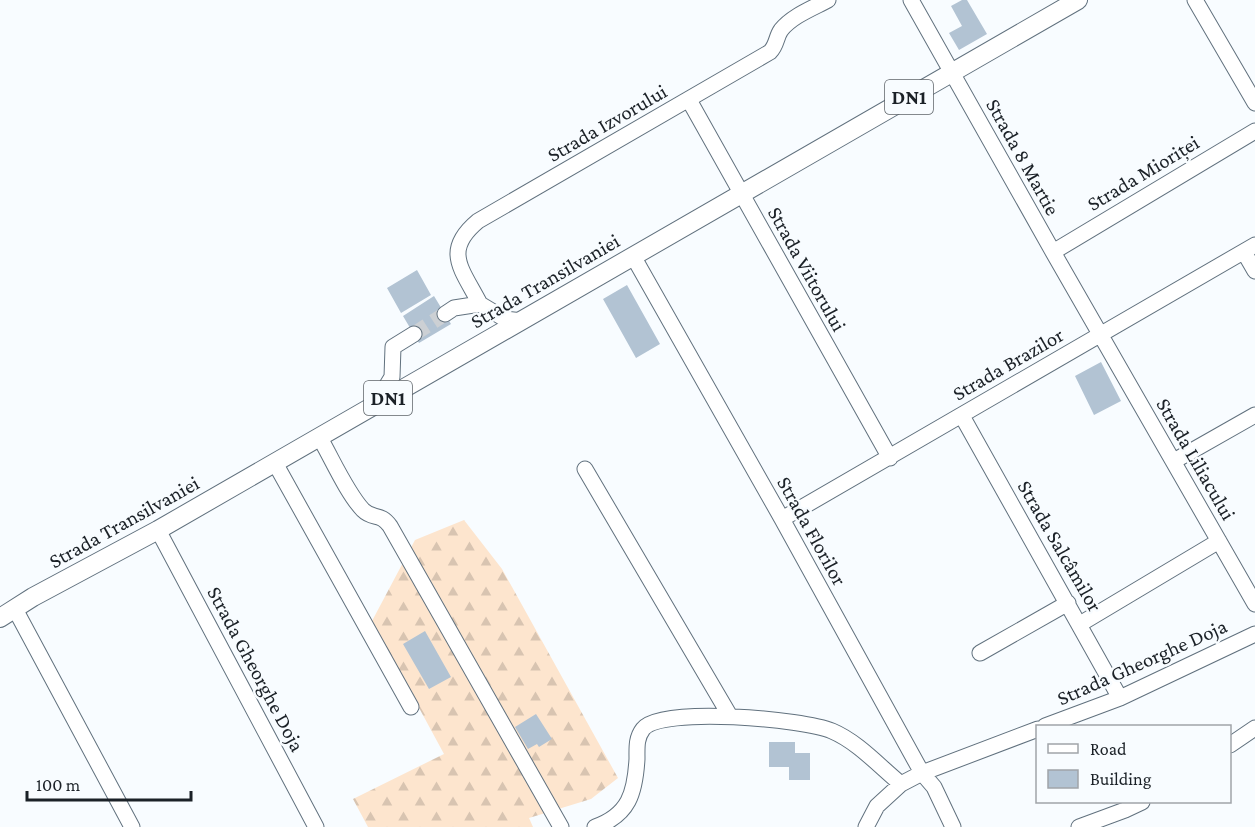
<svg xmlns="http://www.w3.org/2000/svg" width="1255" height="827" viewBox="0 0 1255 827" font-family="'Crimson Pro',serif">
	<defs>
		<pattern id="forest-firs" width="22" height="20" patternUnits="userSpaceOnUse" patternTransform="scale(1.5)"><rect width="22" height="20" fill="#fde5ce"/><path d="M5 1l3.5 6h-7zM16 11l3.5 6h-7z" fill="#d8c4b1"/></pattern>
	</defs>
	<rect width="100%" height="100%" fill="#f8fcff"/>
	<path fill="url(#forest-firs)" d="M464,520L502,569L618,778L591,799L529,818L533,827H368L353,799L444,754L372,621L415,540Z"/>
	<path fill="#b2c3d3" d="M962,0H967L987,34L959,50L949,33L962,26L951,6Z
		M417,270L431,295L401,313L387,288Z
		M627,285L660,344L636,358L603,299Z
		M434,296L451,324L419,343L403,316Z
		M1101,362L1121,401L1094,415L1075,376Z
		M425,631L451,677L429,689L403,644Z
		M536,714L552,739L539,747L537,744L528,749L515,727Z
		M769,742H795V753H810V780H789V767H769Z"/>
	<g fill="none" stroke-linecap="round" stroke-linejoin="round">
		<path stroke="#ccd0d4" stroke-width="15" stroke-dasharray="15 8" stroke-linecap="butt" d="M414,334L445,314"/>
		<g stroke="#61717e" stroke-width="17">
			<path id="minor" d="M911,0L1053,252L1255,604
				M1195,0L1255,103
				M689,100L890,458
				M1053,252L1255,131
				M1244,252L1255,271
				M633,256L782,519L922,773L934,787L953,827
				M480,304C462,269 442,251 478,221L770,52C777,45 776,37 781,30C792,16 813,8 828,0
				M445,314L454,308L480,304L505,319L522,321
				M375,405L392,377L393,347L414,334
				M962,416L1120,698
				M320,438C332,459 347,493 363,510C373,520 380,512 390,526L561,827
				M1174,461L1255,415
				M275,463L411,707
				M585,469L730,716
				M782,519L1255,245
				M158,530L316,827
				M15,609L132,827
				M1080,624L1219,541
				M980,653L1068,603
				M1045,726L1120,698L1255,634
				M1230,745L1255,728
				M595,827C629,815 635,793 637,759C637,748 636,738 643,729C661,706 804,719 832,731C858,742 879,766 901,784
				M866,827L877,806L901,784L922,773L1038,729
				M1079,827L1125,810L1142,802"/>
		</g>
		<g stroke="#61717e" stroke-width="20">
			<path id="major" d="M0,618L33,597L158,530L1078,0"/>
		</g>
		<use href="#minor" stroke="#fff" stroke-width="15"/>
		<use href="#major" stroke="#fff" stroke-width="18"/>
	</g>
	<g text-anchor="middle" stroke-width="5" stroke-linejoin="round" paint-order="stroke">
		<g fill="#f8fcff" stroke="#5d6368" stroke-width="1.5">
			<rect x="885" y="80" width="48" height="34" rx="4.5"/>
			<rect x="364" y="381" width="48" height="34" rx="4.5"/>
		</g>
		<g font-size="20" font-weight="bold" fill="#1b2127">
			<text x="909" y="104">DN1</text>
			<text x="388" y="405">DN1</text>
		</g>
		<g font-size="21" fill="#1b2127" stroke="#f8fcff">
			<text transform="translate(607 123) rotate(-30)" y="7">Strada Izvorului</text>
			<text transform="translate(1023 157) rotate(61)" y="7">Strada 8 Martie</text>
			<text transform="translate(1143 173) rotate(-31)" y="7">Strada Mioriței</text>
			<text transform="translate(807 269) rotate(61)" y="7">Strada Viitorului</text>
			<text transform="translate(545 281) rotate(-30)" y="7">Strada Transilvaniei</text>
			<text transform="translate(1008 364) rotate(-30)" y="7">Strada Brazilor</text>
			<text transform="translate(1196 459) rotate(60)" y="7">Strada Liliacului</text>
			<text transform="translate(124 522) rotate(-29)" y="7">Strada Transilvaniei</text>
			<text transform="translate(812 531) rotate(61)" y="7">Strada Florilor</text>
			<text transform="translate(1060 546) rotate(60)" y="7">Strada Salcâmilor</text>
			<text transform="translate(1142 662) rotate(-24)" y="7">Strada Gheorghe Doja</text>
			<text transform="translate(256 669) rotate(62)" y="7">Strada Gheorghe Doja</text>
		</g>
	</g>
	<rect x="1036" y="725" width="195" height="78" fill="#f8fcff" stroke="#a0a4a9" stroke-width="1.5"/>
	<rect x="1048" y="744" width="30" height="9" fill="#ffffff" stroke="#a0a4a9" stroke-width="1.5"/>
	<text x="1090" y="755" font-size="18" fill="#1b2127">Road</text>
	<rect x="1048" y="770" width="30" height="18" fill="#b2c3d3" stroke="#a0a4a9" stroke-width="1.5"/>
	<text x="1090" y="785" font-size="18" fill="#1b2127">Building</text>
	<path d="M27 791v9h164v-9" fill="none" stroke="#1b2127" stroke-width="3"/>
	<text x="36" y="791" font-size="18" fill="#1b2127" stroke="#f8fcff" stroke-width="4.5" paint-order="stroke">100 m</text>
</svg>
